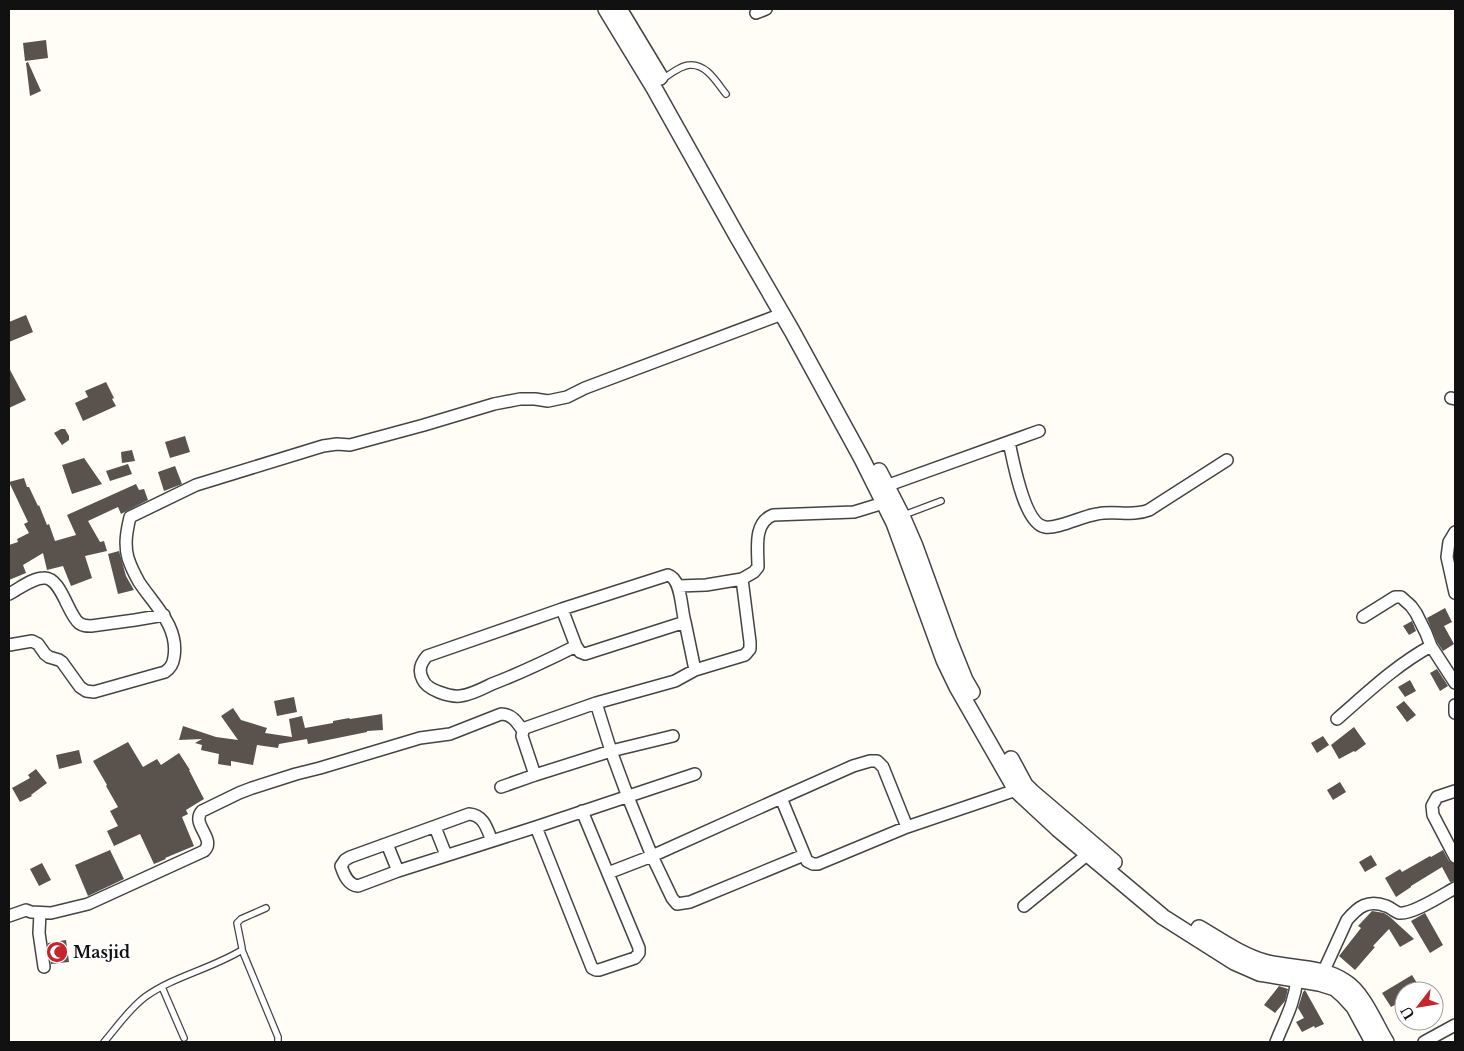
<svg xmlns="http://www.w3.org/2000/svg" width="1464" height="1051" viewBox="0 0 1464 1051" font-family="'Libre Baskerville',serif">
	<rect width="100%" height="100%" fill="#fffdf5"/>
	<path fill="#5a524d" d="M46,40L48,58L25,61L23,43Z
		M28,62L41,91L30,96L26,63Z
		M26,315L33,332L9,342V322Z
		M9,368L26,400L9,408Z
		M106,382L114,398L112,399L116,406L83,421L75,403L88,397L85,391Z
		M61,429H65L69,436V440L62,445L54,433Z
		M185,436L190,452L170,458L165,442Z
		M132,450L135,461L122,463L121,452Z
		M84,458L102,484L72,494L62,465Z
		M128,464L132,474L110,481L106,471Z
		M175,466L182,484L164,491L158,472Z
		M24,478L27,487H29L38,506L39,505L47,525L49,524L55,541L76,535L67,515L136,484L139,490L144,489L148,500L121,514L118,507L88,521L100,542L104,541L107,551L85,556L92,578L71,586L63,566L47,570L43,553L23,565L26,573L9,580V545L18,542L17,539L29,533L24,524L28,522L9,482Z
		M119,551L126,576L134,590L118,594L108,554Z
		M1445,608L1452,622L1444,626L1454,644L1443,651L1437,642L1427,618Z
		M1412,621L1416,631L1409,635L1403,626Z
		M1437,669L1448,686L1440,691L1430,673Z
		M1410,680L1416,691L1405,697L1398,687Z
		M294,697L297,712L277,716L274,701Z
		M1404,701L1416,715L1407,722L1396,707Z
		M233,708L241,720L267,728L265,733L292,737L289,719L302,716L305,728L333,723V721L349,718L350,719L382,714L383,730L367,731V732L308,744L307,739L279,744L278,748L257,745L253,765L231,761V766L218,764L219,754L201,750L202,745L195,743L202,739L179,740L183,726L216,737L238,740L221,716Z
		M1354,727L1366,744L1355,752L1354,751L1339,759L1331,745Z
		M1323,736L1329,745L1317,753L1311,743Z
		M128,742L143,767L157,759L161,765L179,753L190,770H189L204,799L186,810L188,814L182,817L194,846L165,858L166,859L154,864L140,834L114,846L107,831L118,826L110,811L118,807L106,786L107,785L93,761Z
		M79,750L82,763L59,769L56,755Z
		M36,769L47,783L31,795L32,796L20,802L12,788L30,778L28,775Z
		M1340,782L1346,792L1333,800L1327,790Z
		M110,850L124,879L88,896L75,865Z
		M1443,850L1449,861L1455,864V881L1450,882L1442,867L1411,886V887L1396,897L1385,878L1400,869L1402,872L1430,856L1431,857Z
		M1371,855L1377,865L1365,872L1359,862Z
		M42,863L51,880L39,886L30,869Z
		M1372,911L1384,913L1390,917L1414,939L1400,947L1389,929L1373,946L1375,947L1355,970L1339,956L1361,928L1358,926Z
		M1425,913L1443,945L1430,953L1411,921Z
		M66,940L69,962L51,964L48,943Z
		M1412,975L1422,991H1404V1000L1391,1007L1382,993Z
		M1279,986L1288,989L1285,1001L1275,1013L1264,1005Z
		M1305,990L1324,1024L1315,1028L1314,1026L1302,1032L1296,1022L1304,1018L1298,1008L1303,992Z"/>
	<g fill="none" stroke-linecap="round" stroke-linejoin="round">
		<g stroke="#444" stroke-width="8">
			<path id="service" d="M661,80C669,75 681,65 690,65C707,64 717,83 726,94
				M904,515L941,501
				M242,950L278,1037V1042
				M162,987L184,1038
				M104,1042C117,1027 129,1009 145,997C174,976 211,969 242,950V948L237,923L241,919L266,908"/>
		</g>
		<g stroke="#444" stroke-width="14">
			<path id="minor" d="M756,13L766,9
				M1451,398L1455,399
				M1009,442C1013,460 1024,524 1045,527C1059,529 1082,516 1097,514C1115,510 1132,517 1149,510L1227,460
				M886,486L1039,431
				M1455,532L1449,542L1447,557L1455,593
				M678,586L706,585L742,579
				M9,594C19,589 32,578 44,578C61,577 68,615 79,623C83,626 86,626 91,626L135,620L164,615
				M562,609L576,646L580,652L585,654L685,622L695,670
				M1363,617L1395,597H1401L1411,606L1416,613L1426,633L1431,646L1455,683
				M9,645L32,641L38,644L45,654L49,657L59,660L62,662L80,687L86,691L94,692L165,672C171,668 173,664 174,657C179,626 154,605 139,582C135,575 131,567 128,558C124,544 127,530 130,517L196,485L323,446L337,444L350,445L424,425L494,404L520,399H535L548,401L567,397L585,388L782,314
				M576,646C548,660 521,673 492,684C482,689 471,695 460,696C450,697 427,690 423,680C418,671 420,664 427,656L562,609L668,575C682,579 681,610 685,622
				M596,703L525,728L523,731L522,736L535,775L611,751L673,736
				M1455,705V713
				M1337,719C1367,693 1396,665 1431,646
				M501,787L535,775
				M1455,791L1437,797L1432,806L1433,815L1455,857
				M781,798L853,766L870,761H877L883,767L907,827
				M435,827L446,855
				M536,827L592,968L596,970H599L635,958L639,953V948L582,811
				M492,841C487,829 484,815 469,814L350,857L345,860L341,866C344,875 348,885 358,886L398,871L536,827L695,774
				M387,844L398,871
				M804,855L690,902L677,904L672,898L652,856L628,797L611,751L596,703L675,681L695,670L745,655L750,649V642L742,579L754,572L758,567C758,549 753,523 773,515L854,512L890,501
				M608,873L652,856L781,798L807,861L813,864H818L907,827L1016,790
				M1024,906L1088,854
				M40,913L39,933L44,967
				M9,916L26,910L31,912L51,913L88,904L204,851C217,839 190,824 202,811L239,793L252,788L296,774L320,768L420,738L450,734L501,714C512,714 517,722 523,731
				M1320,979L1347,920C1358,907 1368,899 1386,906C1390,907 1395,912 1399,913C1412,915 1444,894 1455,888
				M1276,1042C1285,1019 1294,1005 1297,979
				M1424,1042L1455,1025"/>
		</g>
		<g stroke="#444" stroke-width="18">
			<path id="tertiary" d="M606,9L654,88L737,236L792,331L862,459L894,523L944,660L957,687L1016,790L1058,829L1163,917L1234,962L1259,973L1319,983L1335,988L1343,995L1354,1007L1373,1042
				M619,9L660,77
				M879,471L902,516L915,546L949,640L965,680L972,692
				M1011,759L1025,785L1032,792L1114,862
				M1199,928C1220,940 1240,955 1264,962C1290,969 1322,966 1345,982C1363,993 1375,1024 1386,1042"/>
		</g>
		<use href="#service" stroke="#fff" stroke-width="5.5"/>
		<use href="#minor" stroke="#fff" stroke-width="11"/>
		<use href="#tertiary" stroke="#fff" stroke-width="15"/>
	</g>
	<defs>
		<g id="mosque-disc" transform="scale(1.125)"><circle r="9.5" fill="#c4262e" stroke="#fff"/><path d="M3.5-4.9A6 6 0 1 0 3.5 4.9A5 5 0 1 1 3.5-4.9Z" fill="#fff"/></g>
	</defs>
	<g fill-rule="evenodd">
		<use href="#mosque-disc" x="57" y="952"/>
	</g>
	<g text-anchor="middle" stroke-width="5" stroke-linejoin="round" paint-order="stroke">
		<g font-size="16" font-weight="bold" fill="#111" stroke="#fff" text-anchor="start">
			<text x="73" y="958">Masjid</text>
		</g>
	</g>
	<rect width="1464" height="1051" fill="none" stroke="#111111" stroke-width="20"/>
	<g transform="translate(1419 1006) rotate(239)"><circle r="24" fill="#ffffff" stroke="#a0a0a0"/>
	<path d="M0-4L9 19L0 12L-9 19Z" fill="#c4262e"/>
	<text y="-8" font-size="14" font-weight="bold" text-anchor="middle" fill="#111111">U</text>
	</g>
</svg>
